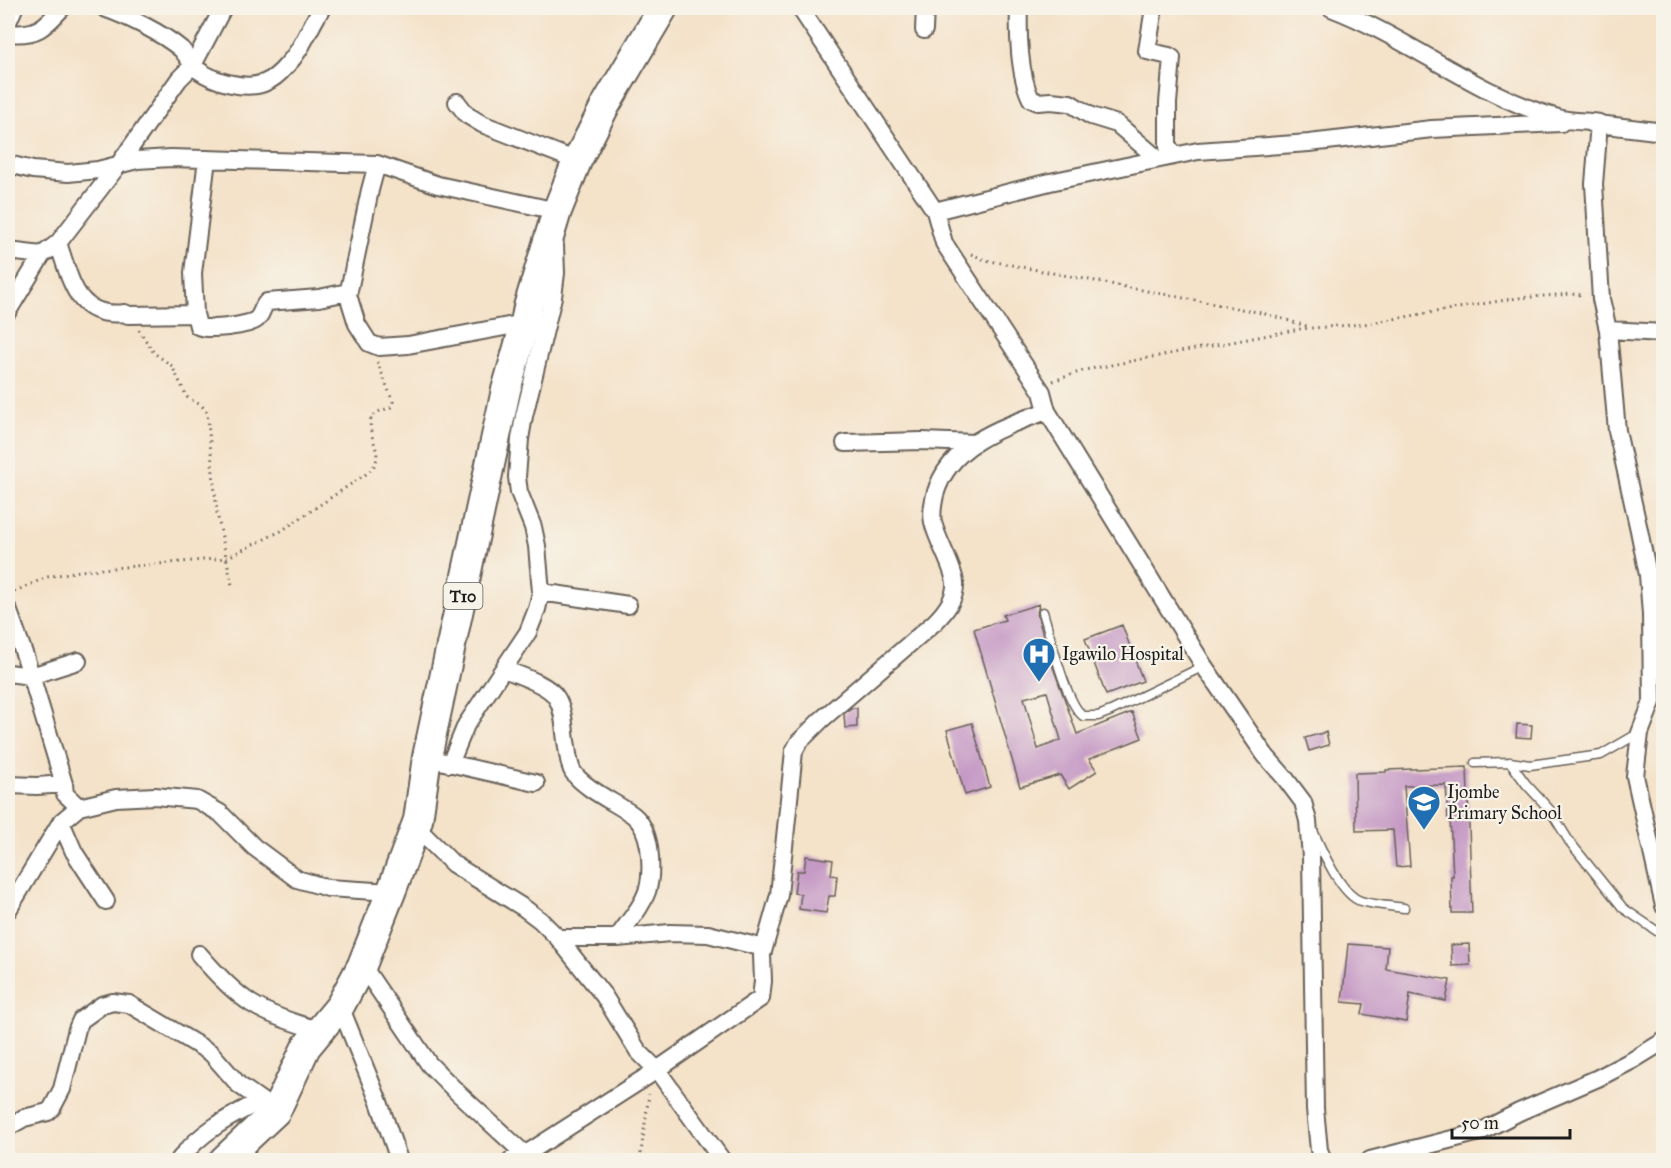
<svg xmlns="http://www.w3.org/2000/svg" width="1671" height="1168" viewBox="0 0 1671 1168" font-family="'IM FELL Great Primer',serif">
	<rect width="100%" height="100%" fill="#f7f3e8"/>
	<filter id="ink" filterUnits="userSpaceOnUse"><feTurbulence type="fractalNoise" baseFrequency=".0167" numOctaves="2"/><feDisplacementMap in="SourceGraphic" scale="12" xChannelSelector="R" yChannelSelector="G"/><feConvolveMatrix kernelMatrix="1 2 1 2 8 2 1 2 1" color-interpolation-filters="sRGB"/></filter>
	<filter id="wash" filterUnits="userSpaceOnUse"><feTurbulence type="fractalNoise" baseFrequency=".008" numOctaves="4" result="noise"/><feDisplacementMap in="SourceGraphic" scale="24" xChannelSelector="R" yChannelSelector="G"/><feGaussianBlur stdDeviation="1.35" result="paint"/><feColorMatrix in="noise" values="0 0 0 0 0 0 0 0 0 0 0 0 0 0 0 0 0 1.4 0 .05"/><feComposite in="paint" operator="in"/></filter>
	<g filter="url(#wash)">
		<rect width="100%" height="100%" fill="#f4e2c9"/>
		<g id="blocks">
			<path fill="#c599c5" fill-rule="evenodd" d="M1039,604L1037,614L1048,653L1077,734L1132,712L1142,738L1089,759L1097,771L1069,789L1060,775L1020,787L974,629L1005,620L1003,615ZM1047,692L1061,740L1038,749L1024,698Z
				M1122,625L1143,681L1106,695L1085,639Z
				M851,708H857V727L845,728L844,714Z
				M972,723L990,787L965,795L947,730Z
				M1517,724L1532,725L1531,738L1516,737Z
				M1326,732L1329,745L1309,751L1305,738Z
				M1467,767L1472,913H1452L1451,876H1453L1450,819H1448L1446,785L1404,786L1410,866L1396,867L1393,830L1356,831L1355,773L1386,772V770Z
				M806,856L833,860L831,875L837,876L835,896H829L826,913L799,909L801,894L794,893L797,871H804Z
				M1348,944L1388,947L1386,969L1450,980L1446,1001L1410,994L1406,1022L1362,1014L1364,1004L1342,1002Z
				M1469,944L1470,965L1452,966L1451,945Z"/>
		</g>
	</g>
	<g filter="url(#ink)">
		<use href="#blocks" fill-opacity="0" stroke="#686159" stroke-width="1.5"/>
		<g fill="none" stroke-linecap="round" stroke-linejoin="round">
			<g stroke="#686159" stroke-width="11">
				<path id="service" d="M1043,612C1050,634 1066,704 1083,716H1098L1111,711L1204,666
					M1510,762L1526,784L1550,810L1569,841L1623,908L1664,936
					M1475,763L1510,762L1530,765L1601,755L1639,733
					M1314,833C1322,851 1342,896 1361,901C1375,905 1390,906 1404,908"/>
			</g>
			<g stroke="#686159" stroke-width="20">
				<path id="minor" d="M104,8C127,16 162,33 181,49C187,55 191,65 198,70C215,82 245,90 264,83C272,80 281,72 286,66C303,49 309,27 322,8
					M800,8L935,211L944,243L1042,392L1047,411L1204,666L1265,755L1285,778L1303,802L1308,821L1311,857L1315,1109L1319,1150L1323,1160
					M1019,8C1018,33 1019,75 1031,99L1038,102L1051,101L1070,103L1091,116L1117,124L1158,159
					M1154,8L1147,51L1169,56L1172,58L1168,103V147L1175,155
					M1331,8C1410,38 1476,95 1558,118C1571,122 1586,121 1599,123L1594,184L1601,299L1608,330L1617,431L1639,530L1648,575L1651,614L1652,702L1640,733L1635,776L1664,906
					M8,22L14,8
					M924,30L925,8
					M8,33C36,36 44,28 62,8
					M457,102L467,115L482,124L577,161
					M1590,123L1664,132
					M207,159L193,273L195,314L198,326C207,331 249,326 257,319C262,314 262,307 267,302L319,298L348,292
					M8,164L33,170L68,173L98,170L137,160L171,158L377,164L438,185L557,211V219
					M377,164L370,190L348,295L357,324L369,343L379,347L408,345L525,323
					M935,211L1050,182L1198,151L1309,143L1432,129L1561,123
					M58,243C71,280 76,319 125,313L128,315L195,314
					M8,251L42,255
					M8,311L42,255L58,243L119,164L179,79L193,65L223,8
					M1608,330L1664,333
					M845,443L922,441L975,443
					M541,592L628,605
					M8,609L26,659L64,784L65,794L79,807
					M504,669C518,675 548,684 556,697C564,709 564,727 566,741C568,751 568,763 573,772C583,788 618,804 633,815C643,823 647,835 649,847C655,894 643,902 617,938
					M8,673L31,676L78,661
					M440,761L536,783
					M450,764L466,725L528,632L537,609L541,592L537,546L533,527L519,492L517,477L520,439L524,416L553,297L556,273L555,245
					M8,785L37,786L64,784
					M418,820L423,834L453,864L524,908L540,920L558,938L604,996L638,1051L657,1070L722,1160
					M61,822L74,852L106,901
					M8,910L61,822L79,807L116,798L155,796L197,800L220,813L254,847L297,879L328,888L391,892
					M558,938H617L670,933L708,934L764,948
					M199,954C239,1001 259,1014 319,1030
					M362,965L429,1064L458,1093L531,1160
					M340,1006L379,1102L399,1160
					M8,1127L24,1118L48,1112L52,1108L62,1089L77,1029L81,1020L102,1005L113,1002L129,1004L211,1053L239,1085L276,1111
					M179,1160C200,1132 229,1117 260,1101
					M511,1160L526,1154L657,1070L761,998L763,981L762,955L779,895L794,751L799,742L821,720L935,622C945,612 956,599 955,583C954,567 937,541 933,522C931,513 933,504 935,495C949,444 1002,427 1047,411
					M1370,1160L1480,1132L1519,1112L1598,1078L1633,1060L1664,1041"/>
			</g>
			<g stroke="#686159" stroke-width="32">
				<path id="trunk" d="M224,1160L276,1111L306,1047L340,1006L362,965L391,892L418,820L427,757L506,390L525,323L528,307L557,211L577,161L605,106L663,8"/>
			</g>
			<path stroke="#686159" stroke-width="3" stroke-dasharray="1.5 4.5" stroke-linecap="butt" d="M971,254L985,260L1262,313L1310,327
				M139,330L154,353L172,366L187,397L202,406L207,412L217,513L232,585
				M1053,381L1085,370L1300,329L1363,324L1518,298L1571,294L1584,295
				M9,594L47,577L79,571L226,558L281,531L366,474C390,456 366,441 371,418L378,412L391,407L393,402L377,361
				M640,1160L649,1094"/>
			<use href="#service" stroke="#fff" stroke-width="8"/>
			<use href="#minor" stroke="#fff" stroke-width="16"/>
			<use href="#trunk" stroke="#fff" stroke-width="28"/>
		</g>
	</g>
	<defs>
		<g id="hospital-pin" transform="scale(1.725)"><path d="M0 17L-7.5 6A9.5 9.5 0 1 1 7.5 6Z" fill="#1f6fb2" stroke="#f7f3e8"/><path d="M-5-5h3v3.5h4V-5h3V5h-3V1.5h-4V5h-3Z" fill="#fff"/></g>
		<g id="school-pin" transform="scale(1.725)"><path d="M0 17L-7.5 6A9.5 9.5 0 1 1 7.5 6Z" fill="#1f6fb2" stroke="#f7f3e8"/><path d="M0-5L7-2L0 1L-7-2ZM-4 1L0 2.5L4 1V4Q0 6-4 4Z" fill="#fff"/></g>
	</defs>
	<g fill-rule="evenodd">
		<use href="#hospital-pin" x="1039" y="654"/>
		<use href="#school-pin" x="1424" y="802"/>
	</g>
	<g text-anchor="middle" stroke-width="4.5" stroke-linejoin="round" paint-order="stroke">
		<rect fill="#f7f3e8" stroke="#5e5c59" stroke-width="1.5" x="443.5" y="583" width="39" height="26" rx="4.5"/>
		<g font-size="16" font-weight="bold" fill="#1c1c1c">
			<text x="463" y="602">T10</text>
		</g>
		<g font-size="18" fill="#1c1c1c" stroke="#f7f3e8" text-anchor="start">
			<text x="1062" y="660">Igawilo Hospital</text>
			<text x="1447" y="798">Ijombe<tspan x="1447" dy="21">Primary School</tspan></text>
		</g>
	</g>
	<rect width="1671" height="1168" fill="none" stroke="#f7f3e8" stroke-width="30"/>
	<path d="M1452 1129v9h118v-9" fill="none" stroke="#1c1c1c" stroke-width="3"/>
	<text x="1461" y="1129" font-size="18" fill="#1c1c1c" stroke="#f7f3e8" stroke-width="4.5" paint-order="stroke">50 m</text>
</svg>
